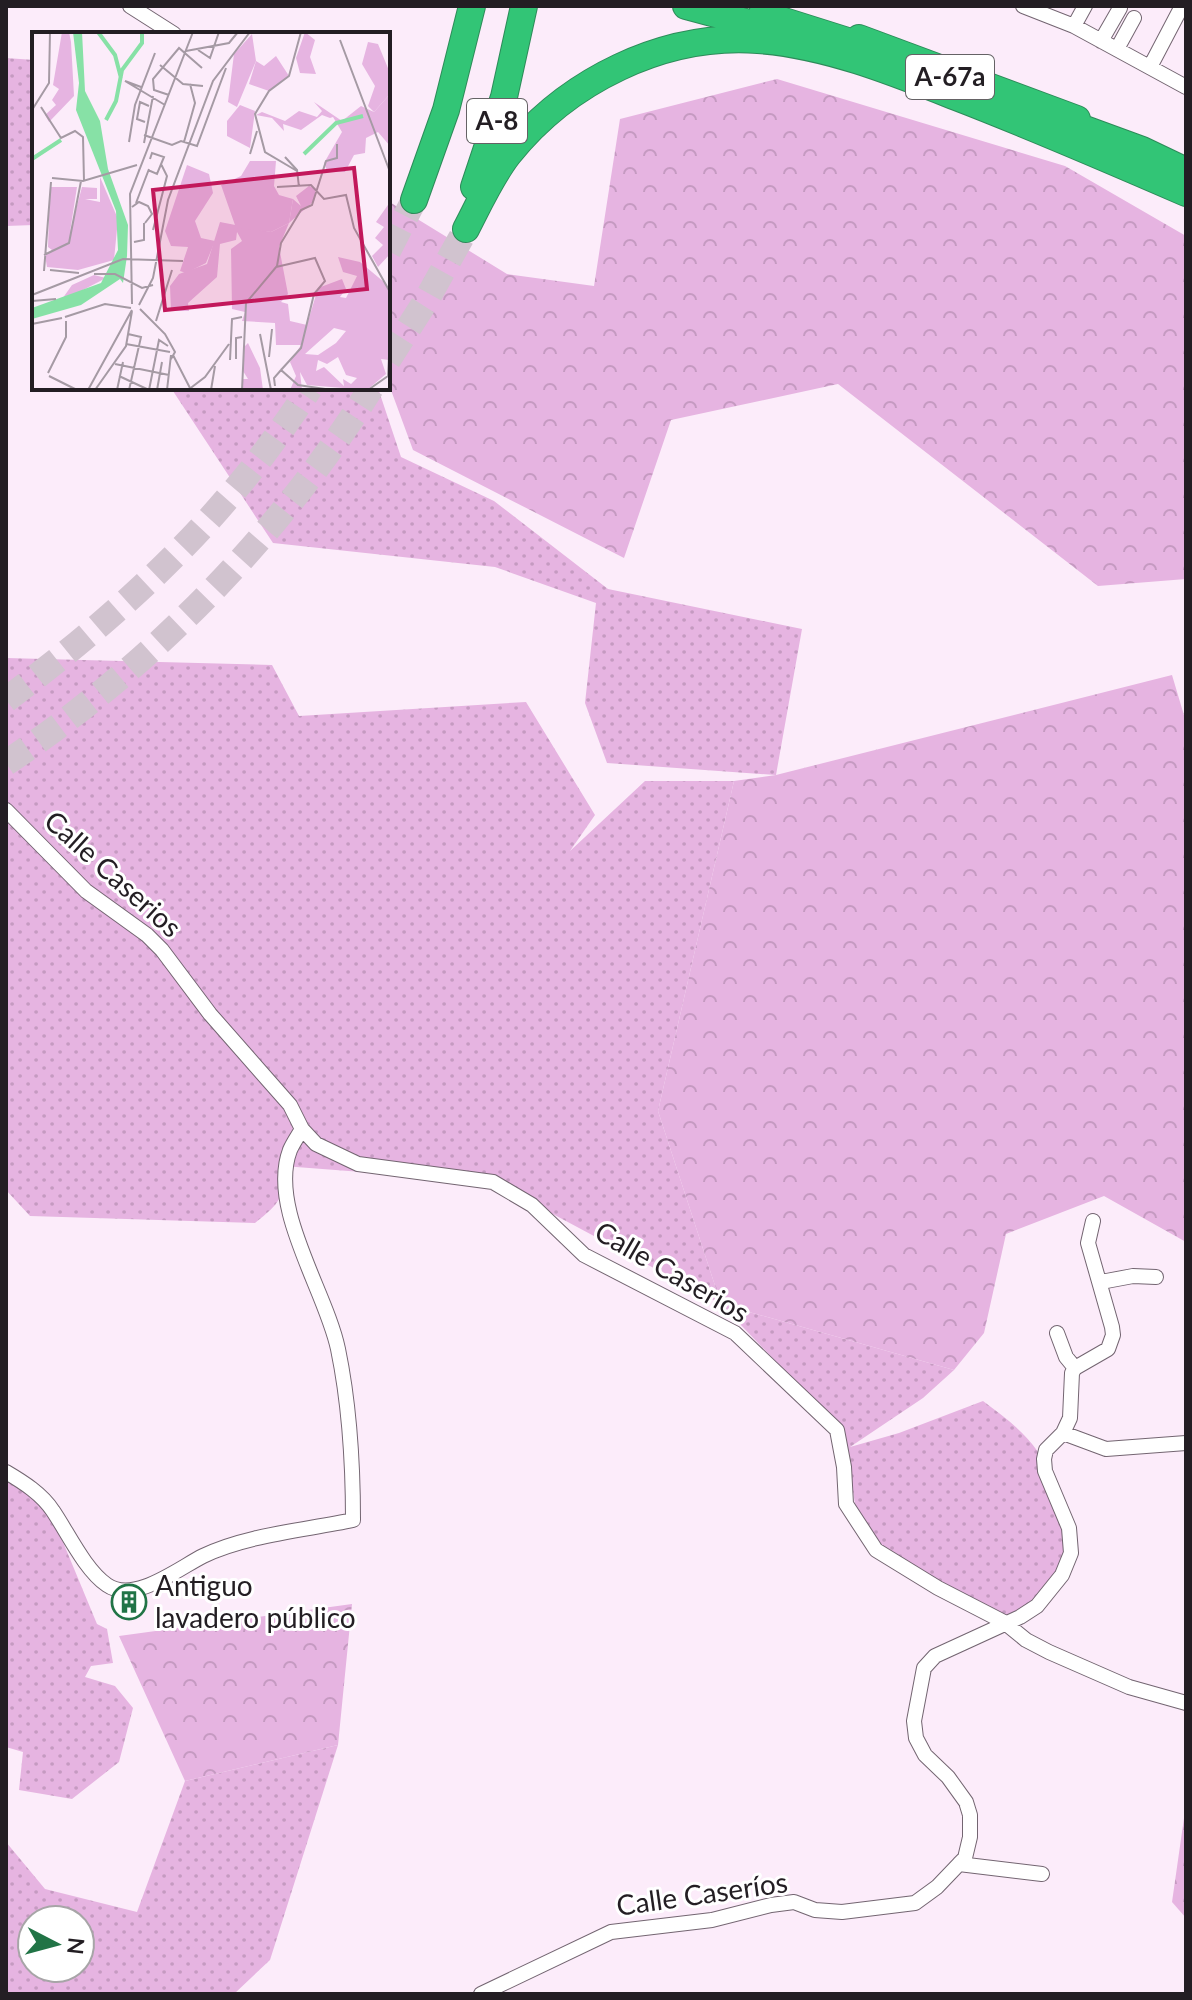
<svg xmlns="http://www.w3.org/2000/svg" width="1192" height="2000" viewBox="0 0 1192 2000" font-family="Lato,sans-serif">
	<defs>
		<pattern id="grass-dots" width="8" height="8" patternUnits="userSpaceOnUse" patternTransform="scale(2)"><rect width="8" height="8" fill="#e6b4e1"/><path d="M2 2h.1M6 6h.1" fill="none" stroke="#c59ac1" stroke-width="1.8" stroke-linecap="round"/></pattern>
		<pattern id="forest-crowns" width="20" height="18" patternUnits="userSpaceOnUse" patternTransform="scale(2)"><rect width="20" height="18" fill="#e6b4e1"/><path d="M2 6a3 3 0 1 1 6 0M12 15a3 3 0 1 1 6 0" fill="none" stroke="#c59ac1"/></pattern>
	</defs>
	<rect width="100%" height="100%" fill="#fcecfa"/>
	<path fill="url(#grass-dots)" fill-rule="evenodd" d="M6,58L34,60V225L6,226Z
		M171,388H378L401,457L494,501L608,589L802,629L776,775L607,763L585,703L596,603L495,567L273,543Z
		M6,658L272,665L299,716L526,702L595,815L570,851L645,781H734L658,1111L721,1304L954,1370L923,1398L850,1447L899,1433L983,1401C1003,1416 1024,1431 1038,1452C1047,1465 1068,1538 1065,1553C1063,1567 1051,1578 1043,1590C1031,1605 1016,1616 996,1615L917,1572L875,1540L856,1510L846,1448L818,1406L721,1304L493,1182L283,1166C283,1200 281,1202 255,1223L30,1216L6,1190Z
		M6,1476L33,1495L53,1518L97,1624L107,1629L113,1663L91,1666L85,1677L115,1686L133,1708L119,1762L72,1799L19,1790L23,1752L6,1747Z
		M338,1745L270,1960L234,1994H6V1842L45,1889L137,1912L185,1781ZM80,1920V1968H32V1920Z"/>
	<path fill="url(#forest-crowns)" d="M777,79L1065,166L1186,236V579L1098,586L838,384L671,420L624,558L413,450L388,382V201L507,274L594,286L620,119Z
		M1172,675L1186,722V1242L1104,1196L1006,1234L984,1333L954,1370L721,1304L658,1111L734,781L776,775Z
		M352,1604L338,1745L185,1781L119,1636Z
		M1186,1804V1918L1172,1902Z"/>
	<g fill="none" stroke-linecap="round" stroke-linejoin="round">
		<path stroke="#d1c3cf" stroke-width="26" stroke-dasharray="26 13" stroke-linecap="butt" d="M388,251L414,200
			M388,360L427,299L466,229
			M6,700C84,641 162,575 226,500C257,465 284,427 310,388
			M6,763C149,668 281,534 371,388"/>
		<g stroke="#736571" stroke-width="16">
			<path id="street" d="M130,6L174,34
				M1023,6L1074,26L1186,87
				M1074,26L1085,6
				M1101,41L1120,8
				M1117,49L1134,18
				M1150,67L1182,6
				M6,810L86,891L147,935L162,950L210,1014L290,1105L302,1129L316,1144L358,1164L493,1182L532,1205L584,1255L735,1333L837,1430L844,1467L846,1504L876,1550L938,1588L1004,1622L1026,1640L1049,1652L1129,1687L1186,1703
				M1101,1282L1133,1276L1156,1277
				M1057,1333L1066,1357L1075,1368
				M1063,1433L1106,1449L1186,1443
				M6,1472C23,1482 42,1494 53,1511C68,1533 85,1570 107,1585C134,1604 179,1568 203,1556C246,1535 306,1530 353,1520C353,1462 350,1407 338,1349C326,1291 268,1208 290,1150C293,1143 298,1136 302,1129
				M959,1864L1042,1874
				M481,1994L611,1932L712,1920L771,1905L794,1902L815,1910L842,1912L915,1903L937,1887L959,1864L965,1858L970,1837V1815L966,1802L948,1777L925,1755L916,1738L914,1721L924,1668L935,1656L1020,1617L1037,1606L1062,1575L1071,1553L1069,1528L1045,1471L1044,1459L1046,1450L1063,1433L1070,1418L1072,1373L1075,1368L1108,1349L1113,1335L1112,1327L1088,1243L1093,1221"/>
		</g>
		<g stroke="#2d8b59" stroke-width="28">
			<path id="highway" d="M686,6L779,31
				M762,14L873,49
				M859,38L1077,119
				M1060,120L1142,150L1186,171
				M474,187L504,97L524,6
				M414,200L446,110L472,6
				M466,229C479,204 491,177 508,155C567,81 663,33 758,40C826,45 893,72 956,97C1034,127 1110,160 1186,193"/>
		</g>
		<use href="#street" stroke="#fff" stroke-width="14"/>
		<use href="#highway" stroke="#32c576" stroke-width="26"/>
	</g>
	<defs>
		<g id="building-ring" transform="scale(1.8)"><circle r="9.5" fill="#fff" stroke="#217446" stroke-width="1.5"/><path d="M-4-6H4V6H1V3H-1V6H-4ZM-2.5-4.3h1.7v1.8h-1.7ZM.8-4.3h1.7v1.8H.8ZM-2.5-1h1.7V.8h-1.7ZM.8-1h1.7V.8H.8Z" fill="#217446"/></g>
	</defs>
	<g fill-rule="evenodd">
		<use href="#building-ring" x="129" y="1602"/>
	</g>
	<g text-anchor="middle" stroke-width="6" stroke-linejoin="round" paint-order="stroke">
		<g fill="#fff" stroke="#656265" stroke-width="2">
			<rect x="906" y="55" width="88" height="44" rx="6"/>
			<rect x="467" y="99" width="60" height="44" rx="6"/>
		</g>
		<g font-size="26" font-weight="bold" fill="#231e23">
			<text x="950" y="86">A-67a</text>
			<text x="497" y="130">A-8</text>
		</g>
		<g font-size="28" fill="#231e23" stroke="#fff">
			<text transform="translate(113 874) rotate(42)" y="10">Calle Caserios</text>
			<text transform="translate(672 1272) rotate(30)" y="10">Calle Caserios</text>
			<text transform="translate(702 1894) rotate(-8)" y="10">Calle Caseríos</text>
		</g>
		<g font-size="28" fill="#231e23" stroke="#fff" text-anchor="start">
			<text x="155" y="1596">Antiguo<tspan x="155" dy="32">lavadero público</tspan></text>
		</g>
	</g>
	<g transform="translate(32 32)">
		<rect width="358" height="358" fill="#fcecfa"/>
		<path d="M30,0H37L39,10L42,64L17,90L13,83L24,73L20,68L27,57L21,53ZM273,0L283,8L278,25L284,42L268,41L264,26ZM336,10L346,12L358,41V62L342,80L336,74L343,54L330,32ZM244,24L257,44L237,59L217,52L224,29L232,34ZM208,73L223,79L218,116L195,104V89ZM277,154L284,157L282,169L257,191L247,215L256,262L249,270L256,272L258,289L275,293L286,256L310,247L314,257L308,265L314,266L325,244L311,240L306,225L328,230L352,250L358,261L357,328L349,327L354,342L335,358L275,353L268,340L270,358H258L264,344L258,330L269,313H244L243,291L210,289L213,280L200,277L199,217L210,209L205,200L204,208L188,212L185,245L156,271L157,279H139L138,254L147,242L175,232L188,190L239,200L257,191L261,167L269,174L264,164ZM302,296L314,299L304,311L286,323L273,322ZM306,325L314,343L325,346L319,352L311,347L312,354L292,335L284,339L286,328L295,332ZM358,170V222L346,235L340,224L351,213L343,206L352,195L344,190ZM216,311L228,336L231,358H211L210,347H216L211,339V316Z" fill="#e6b4e1" fill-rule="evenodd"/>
		<path d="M220,2L224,29L205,75L196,70L202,22ZM358,62V114L346,100L334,106L333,121L322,123L313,140L295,139L292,131L310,100L301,85L298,86L290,83L269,98L251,92L252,99L240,86L224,83L230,80L253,89L267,79L285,85L290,79L282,70L310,89L329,74L342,80ZM218,129H244L242,154L247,163L261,167L257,191L239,200L204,196L189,153L209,144ZM155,133L177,142L181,161L163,189L169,206L183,209L174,231L154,241L148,239L156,215L139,214L133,199ZM62,243L74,246L28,270L40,253Z" fill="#e6b4e1"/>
		<path d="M68,145L86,187L82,228L46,238L15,235L13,223L20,218L16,215L18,155H45L38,200L50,155L65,156V167H53L68,170Z" fill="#e6b4e1"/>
		<path d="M41,0H50L53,59L68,89L76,137L96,193L95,224L91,251L88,247L49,273L0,287V276L69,251L86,218L84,179L44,78L47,51Z" fill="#87e1a6"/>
		<path fill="none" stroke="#87e1a6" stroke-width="4" d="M66,0L83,23L89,46M74,88L84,69L90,38L110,11V0M272,122L304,91L331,84M0,127L29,108"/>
		<path fill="none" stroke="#a59aa4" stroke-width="2" d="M308,8L358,140M166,18L178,26L187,0M154,19L197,11L206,0M128,33L151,52L171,54M109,55L93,49L133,73M137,63L122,58L121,47L147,16L170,36M9,75L29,106L43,99L51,105L52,149M0,78L17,51L18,0M113,90L105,87L108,70L117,74M112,103L140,113L149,109L165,114L194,36M97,110L103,73L123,21M152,110L163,71L158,52M112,111L121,64M218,122L225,99M253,125L265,138L267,155M116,138L125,142L132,125L120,121L118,127M265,139L233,120L223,82L237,59L257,44L269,0M20,146L51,149L105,133M245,155L279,153L292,167L314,163L322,196L358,260M104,171L117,137M100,175L107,170L116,174L120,182L113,191M121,198L135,144L129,132M102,210L112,208V191M12,223L37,211L49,149M244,235L283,226L293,249L282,262L269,316L249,338M18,238L47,241M12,239L19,150M62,242H83L110,256L121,253M0,263L91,227L151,229M0,269L24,267M100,272L98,162L161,0M107,273L121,246L136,168L181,49L218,0M108,277L133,302L143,320L139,327M33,285L73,272L99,276M124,289L140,238M0,292L30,286M96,302L109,305L97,358M228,302L239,358M94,312L138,320M141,323L159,358M237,325L240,297M204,327V306L210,305M198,328L200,287L210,285M83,332L137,343M16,341L34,305V289M17,344L45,358M87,344L117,358M243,354L242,346L249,338L266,353L300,358M56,358L100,278M63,358L94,314L100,279M85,358L91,330M117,358L127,308L136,314M125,358L130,330M135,358L139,323M156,358L173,345L197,312M179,358L183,334M210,358L214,271L245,234L249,211L269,178L280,173L294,129L305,126V112M336,358L356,344L358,305"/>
		<path fill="#c2185b" fill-opacity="0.15" stroke="#c2185b" stroke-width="4" d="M322,136L335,257L133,278L121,158Z"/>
		<rect width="358" height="358" fill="none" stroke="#231e23" stroke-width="4"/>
	</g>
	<rect width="1192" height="2000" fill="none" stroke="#231e23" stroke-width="16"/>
	<g transform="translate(56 1944) rotate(96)"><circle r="38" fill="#ffffff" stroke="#a7a5a7" stroke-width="2"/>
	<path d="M0-6L14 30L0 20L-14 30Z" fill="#217446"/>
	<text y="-12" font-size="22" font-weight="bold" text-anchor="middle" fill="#231e23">N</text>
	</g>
</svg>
